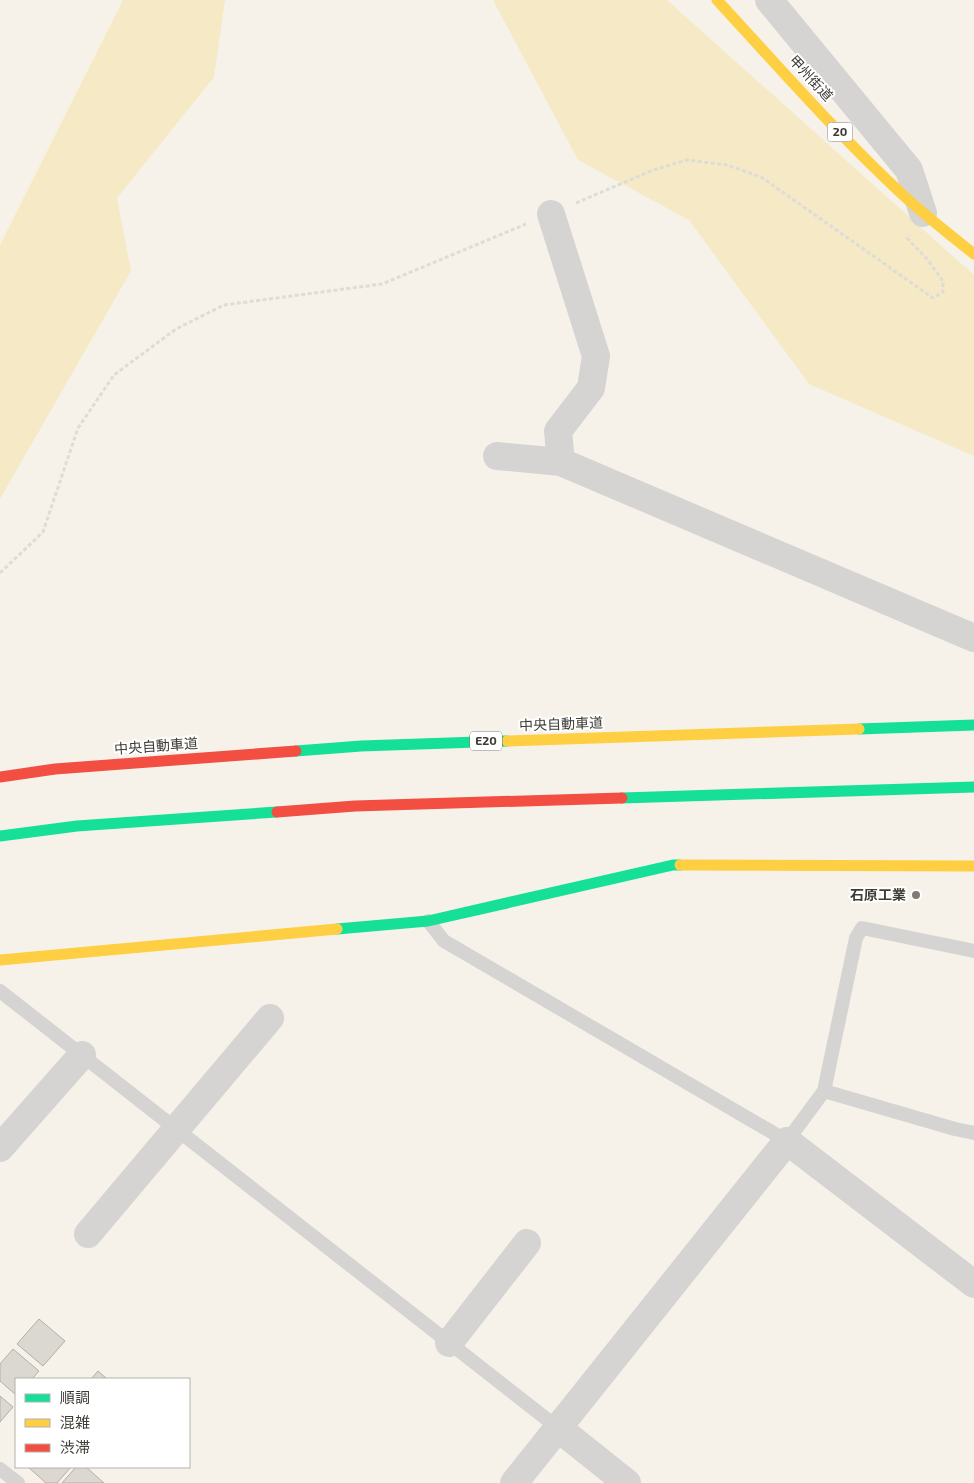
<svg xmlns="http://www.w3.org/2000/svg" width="974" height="1483" viewBox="0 0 974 1483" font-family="'Exo 2','Noto Sans JP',sans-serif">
	<rect width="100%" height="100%" fill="#f6f2e9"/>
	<path fill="#f6e9c5" d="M123,0H225L214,77L117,198L131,271L0,499V245Z
		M493,0H667L974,275V456L809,384L689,220L578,160Z"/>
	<path fill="#dbd8d1" stroke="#b2afa8" d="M39,1319L65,1341L43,1366L17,1344Z
		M13,1349L39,1371L32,1379H16V1395L0,1381V1364Z
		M98,1371L107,1379H91Z
		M0,1396L13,1407L0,1422Z
		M28,1467H71L57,1483H46Z
		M76,1467H86L104,1483H62Z"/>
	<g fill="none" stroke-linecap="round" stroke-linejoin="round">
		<path stroke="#dddcd9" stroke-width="3" stroke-dasharray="4 2.5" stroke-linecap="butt" d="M576,203L653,170L687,160L727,165L761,177L933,298L943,292V281L926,258L907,238L909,235
			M0,573L43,532L78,428L114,375L176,329L224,305L382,284L526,224"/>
		<path stroke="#d5d4d2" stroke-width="14" d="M428,921L444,941L787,1141L824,1091L856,938L862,928L974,951
			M0,991L558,1428
			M824,1091L955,1129L974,1133
			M0,1469L18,1483"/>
		<path stroke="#d5d4d2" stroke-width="28" d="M769,0L909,170L923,213
			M551,214L596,356L591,388L558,431L561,462
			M497,456L561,462L974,638
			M0,1148L82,1055
			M88,1234L270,1018
			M449,1343L527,1243
			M558,1428L627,1483
			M514,1483L787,1141L974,1284"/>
		<path stroke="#16e098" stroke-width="11" d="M859,729L974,725
			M296,751L361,746L507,741
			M622,798L974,787
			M0,836L77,826L277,812
			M337,929L428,921L673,865H680"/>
		<path stroke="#ffcf43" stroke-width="11" d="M717,0C778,66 837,134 904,196C926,216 950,235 974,254
			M507,741L859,729
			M680,865L974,866
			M0,960L337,929"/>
		<path stroke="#f24e42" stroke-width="11" d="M0,777L55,769L296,751
			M277,812L355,806L622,798"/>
	</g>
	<circle fill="#7e7c74" stroke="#fff" stroke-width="2" cx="916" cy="895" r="5"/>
	<g text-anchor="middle" stroke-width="4" stroke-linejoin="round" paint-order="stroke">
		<g fill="#fff" stroke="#787672" stroke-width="1">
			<rect x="827.5" y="122.5" width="25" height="19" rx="4"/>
			<rect x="470" y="731.5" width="32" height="19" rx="4"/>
		</g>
		<g font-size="12" font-weight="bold" fill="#3e3c35">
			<text x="840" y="136">20</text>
			<text x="486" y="745">E20</text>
		</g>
		<g font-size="14" fill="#3e3c35" stroke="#fff">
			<text transform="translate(811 78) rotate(47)" y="5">甲州街道</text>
			<text transform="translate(561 724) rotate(-2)" y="5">中央自動車道</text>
			<text transform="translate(156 746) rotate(-4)" y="5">中央自動車道</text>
		</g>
		<g font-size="14" font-weight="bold" fill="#3e3c35" stroke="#fff" text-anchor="end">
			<text x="906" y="900">石原工業</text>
		</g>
	</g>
	<rect x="15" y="1378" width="175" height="90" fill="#ffffff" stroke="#b2b1ae"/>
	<rect x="25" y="1394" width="25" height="8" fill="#16e098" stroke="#b2b1ae"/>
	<text x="60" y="1403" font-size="15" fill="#3e3c35">順調</text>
	<rect x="25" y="1419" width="25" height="8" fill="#ffcf43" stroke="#b2b1ae"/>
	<text x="60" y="1428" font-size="15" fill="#3e3c35">混雑</text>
	<rect x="25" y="1444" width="25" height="8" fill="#f24e42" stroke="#b2b1ae"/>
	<text x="60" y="1453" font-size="15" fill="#3e3c35">渋滞</text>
</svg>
